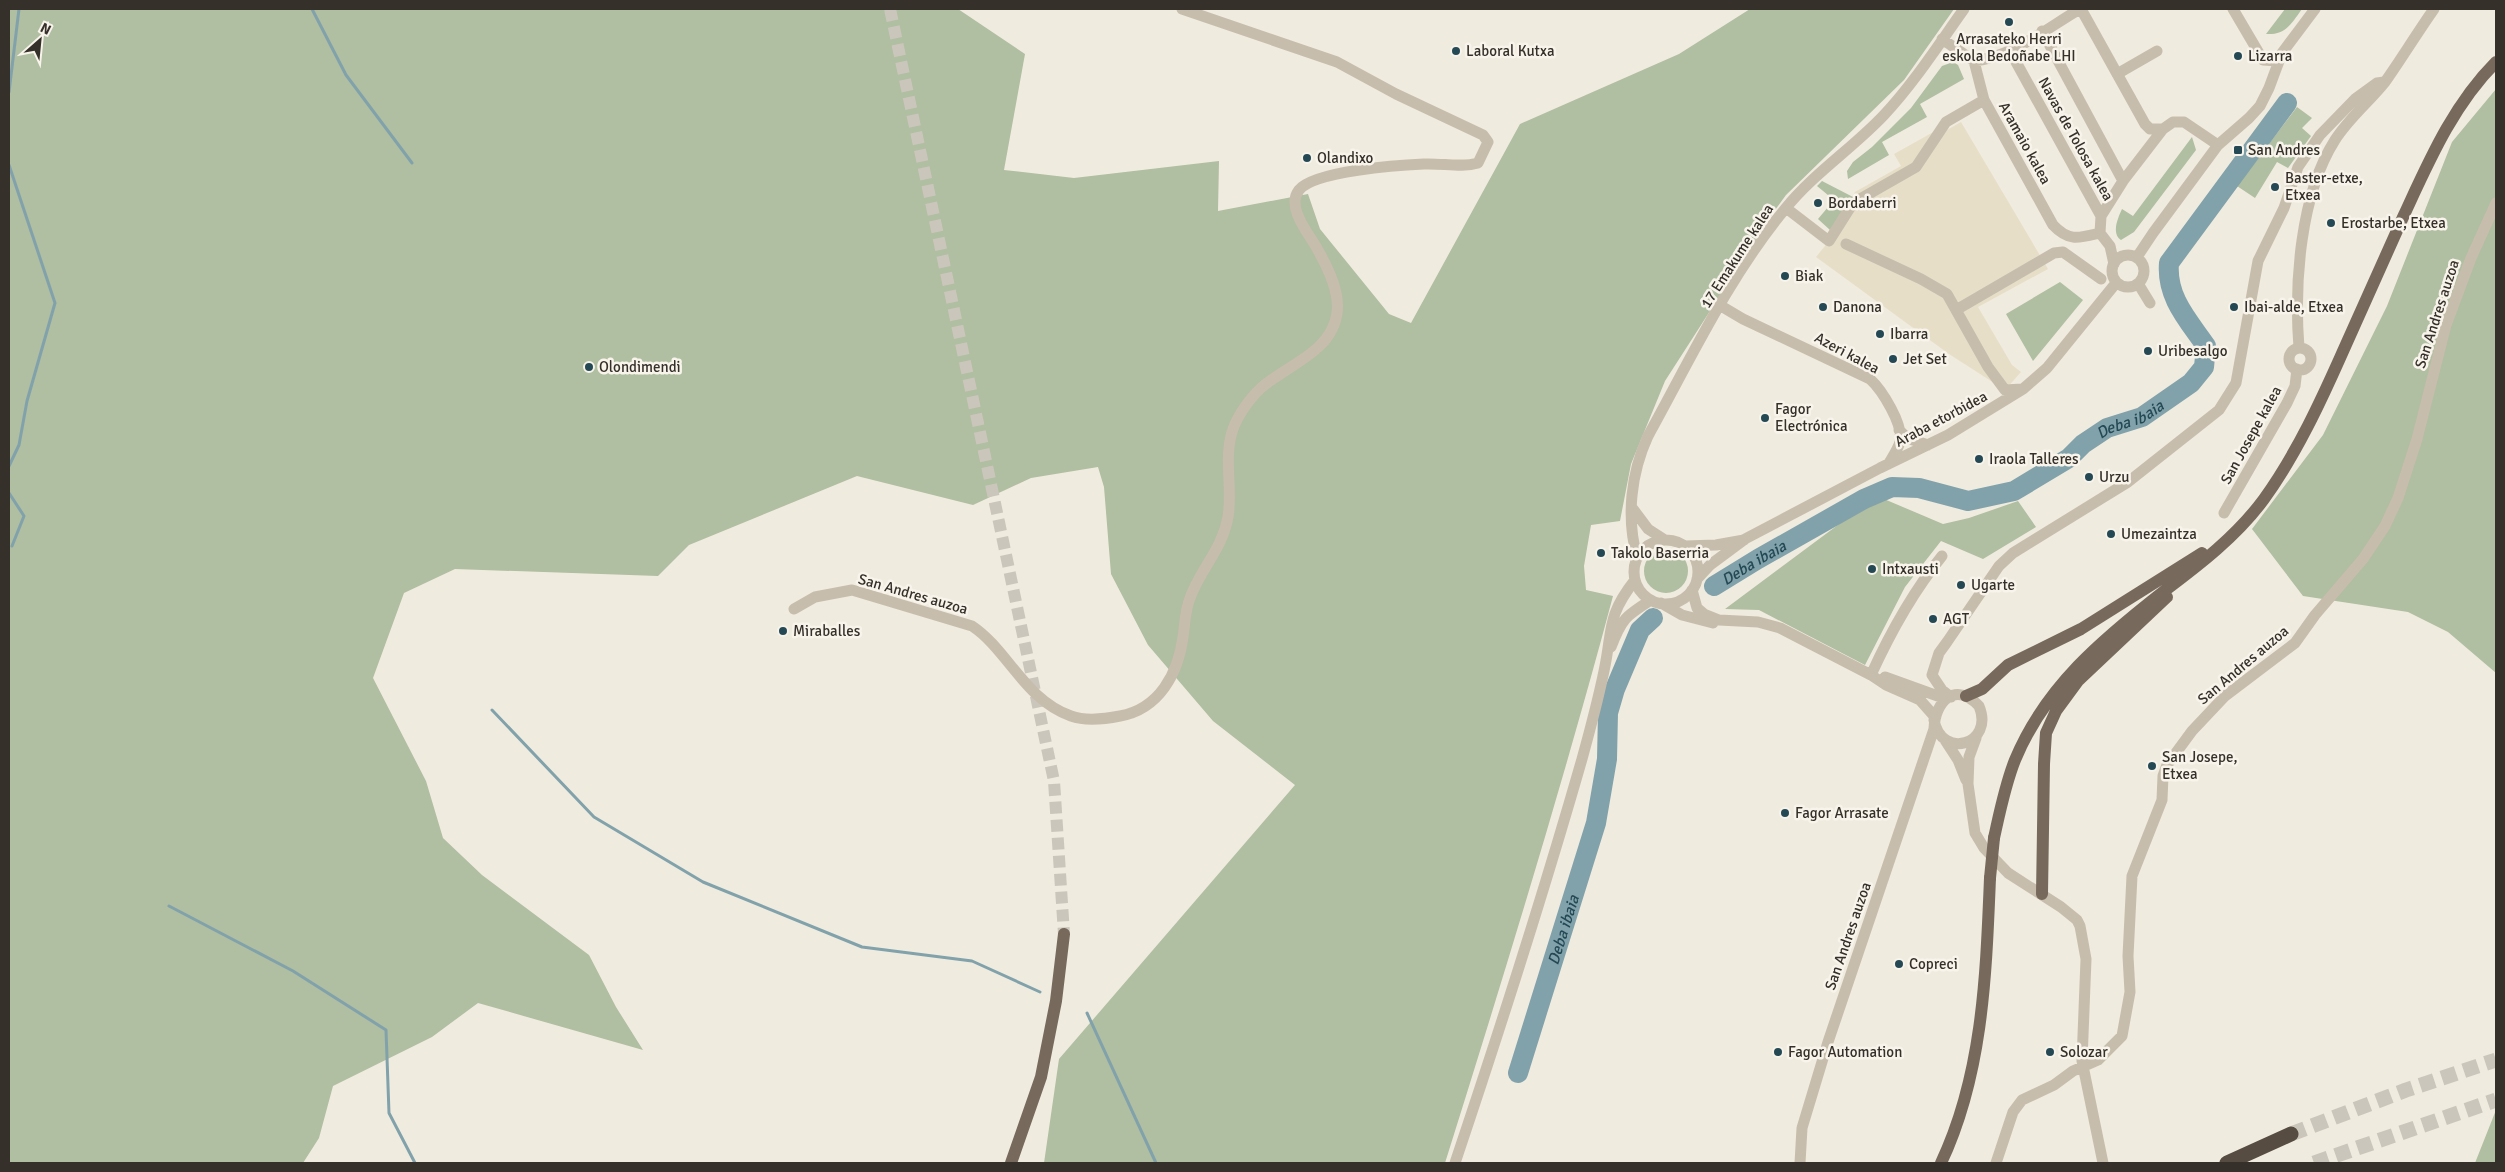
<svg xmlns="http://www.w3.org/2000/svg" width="2505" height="1172" viewBox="0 0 2505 1172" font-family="Signika,sans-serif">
	<rect width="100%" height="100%" fill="#f0ebdf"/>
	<path fill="#b0bea1" d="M9,9H958L1025,54L1004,170L1074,178L1219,161L1218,211L1308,194L1320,229L1389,314L1411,323L1520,124L1679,54L1750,9H1954L1904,80L1786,195L1775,210L1665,381L1631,464L1620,521L1591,525L1584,566L1586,590L1613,596C1562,787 1504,975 1445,1163H1044L1059,1059L1295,785L1213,721L1148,645L1111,574L1104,487L1098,467L1031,478L973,505L857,476L689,545L658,576L455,569L404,593L373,678L426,781L443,838L482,875L589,955L616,1007L643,1050L478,1003L432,1037L333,1086L319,1138L303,1163H9Z
		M2285,9H2302C2291,24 2286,35 2266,34Z
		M1953,62L1958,65L1964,79L1920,104L1927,117L1882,142L1889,155L1848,179L1847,171L1853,162L1872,147L1911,108L1942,66Z
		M2496,89V673L2448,632L2408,612L2303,596L2252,529L2323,435L2387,306L2452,142Z
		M2297,107L2312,118L2302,128L2311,136L2288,168L2277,162L2255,198L2237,186Z
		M2192,137L2196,150L2134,232L2121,240C2111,233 2118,218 2122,209L2133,216Z
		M1822,181L1853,197L1830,230L1818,219L1834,200L1817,186Z
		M2060,282L2083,300L2033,361L2006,314Z
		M1884,499L1943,524L1969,518L2018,501L2036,527L1983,559L1941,541L1905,587L1865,665L1759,610L1725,609L1854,513Z
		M1644 571a22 22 0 1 1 44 0a22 22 0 1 1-44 0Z
		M2496,1110V1163H2475Z"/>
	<path fill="#e7dec8" d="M1961,122L2048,269L1978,307L2012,365L2021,372L2005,390L1949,354L1816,257L1829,241L1855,192L1901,166L1894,154L1937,130L1940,134Z"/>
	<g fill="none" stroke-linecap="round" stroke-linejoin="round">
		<path stroke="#81a2ab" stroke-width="3" d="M312,9L346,75L412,163
			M9,92L19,9
			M9,165L55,303L27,401L19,445L9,466
			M9,493L24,516L12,546
			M492,710L594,817L703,882L862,947L972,961L1040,992
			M169,906L293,971L386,1030L389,1113L415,1163
			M1087,1013L1156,1163"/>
		<g stroke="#81a2ab" stroke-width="20">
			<path id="s1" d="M1714,586L1758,559L1864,499L1892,487L1919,488L1968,501L2014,491L2069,458L2083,444L2107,428L2142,417L2191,383L2204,367L2206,346C2188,320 2166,297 2169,263L2287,103"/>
			<path id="s2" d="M1518,1073L1596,823L1607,759L1608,713L1615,689L1640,630L1653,618"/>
		</g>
		<path stroke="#cbc6bb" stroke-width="12" stroke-dasharray="12 6" stroke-linecap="butt" d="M890,9L1054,781L1064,934"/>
		<path stroke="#cbc6bb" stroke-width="15" stroke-dasharray="15 8" stroke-linecap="butt" d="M2291,1134L2406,1090L2496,1060
			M2314,1163L2496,1100"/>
		<path stroke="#c7bdac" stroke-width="11" d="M2081,9L2145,124L2150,129H2163
			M2233,9L2263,60L2278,61
			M2042,31L2123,181
			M1942,39L1974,61C2013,57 2047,28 2080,9
			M2010,51L2101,216
			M1974,61L1984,100L2053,225C2069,242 2079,238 2100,233
			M2117,74L2157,51
			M1786,208L1829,241L1853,203L1916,167L1946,122L1984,100
			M1846,244L1921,279L1947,294L1988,367L2005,390L2022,389
			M2112 271a16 16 0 1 1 32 0a16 16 0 1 1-32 0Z
			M2137,257L2153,233L2218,145L2249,118L2260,106L2269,88L2282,53L2315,9
			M2114,264L2110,246L2100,233L2101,216L2123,181L2163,129L2173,122H2184L2218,145
			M2139,285L2150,303
			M1721,306L1743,319L1870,379C1882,390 1904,425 1900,442C1898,449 1893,456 1889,463
			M1956,310L2054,253L2063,252L2101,279
			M2299,348C2294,284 2300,195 2335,140C2349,118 2369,102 2385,82C2402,58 2417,33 2434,9
			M2289 359a11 11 0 1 1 22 0a11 11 0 1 1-22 0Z
			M1899,430L1907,438L1928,445
			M1633,509L1648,529L1665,540
			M2224,513L2287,403L2295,386L2297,369
			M1634 572a32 32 0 1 1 64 0a32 32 0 1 1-64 0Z
			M1685,546L1716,545L1744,540
			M1637,557C1626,517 1631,473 1648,436C1690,360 1730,275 1785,209C1814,173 1853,148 1884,115C1914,83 1939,44 1964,9
			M1697,579L1710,565L1745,539L1880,468L1948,435L2023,389L2047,368L2116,283
			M1692,590L1697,608L1704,614L1719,620L1758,622L1780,628L1871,675L1886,685L1920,700L1935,717
			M1661,603L1682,615L1713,623
			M794,609L815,597L852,590L972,626C1007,649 1025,700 1071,716C1085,721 1105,719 1120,716C1159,709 1178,674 1183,637C1185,624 1185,610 1190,598C1201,568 1222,550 1228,517C1233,488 1223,457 1233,429C1238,415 1250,398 1261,388C1287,365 1332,352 1337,313C1340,293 1329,270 1319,252C1311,236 1285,208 1299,190C1314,171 1399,165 1424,164C1442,163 1462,168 1478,163L1488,142L1483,135L1396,94L1337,62L1182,9
			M1611,647C1622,618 1626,616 1651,600
			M1871,675C1891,631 1912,593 1942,556
			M1932,675L1939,653L1947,642L1999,566L2013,553L2128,482L2219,410L2236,383L2258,261L2284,208L2298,167L2320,135L2355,99L2377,83L2384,82
			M1932,675L1942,690L1951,697
			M1885,677L1946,699
			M1976,738L1969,757L1968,784L1975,833L1984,848L2008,873L2061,907L2077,920L2080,926L2086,959L2082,1061L2103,1163
			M1945,740L1958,760L1966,780
			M1455,1163C1500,1029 1543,895 1582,759C1590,730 1598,700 1604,671C1613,629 1606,617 1635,580
			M1800,1163L1802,1128L1828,1042L1934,729C1935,701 1955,681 1979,706C1995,745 1941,760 1934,720
			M1996,1163L2013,1112L2022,1100L2054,1085L2073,1071L2098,1060L2122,1036L2130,992L2128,956L2132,876L2162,800L2163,776L2167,765L2192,731L2225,696L2295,643L2315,615L2363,559L2385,526L2398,498L2417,439L2446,325L2471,258L2496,203"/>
		<path stroke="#776a5d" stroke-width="12" d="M1966,696L1982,689L2008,665L2081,629L2202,553
			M1994,838C2000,811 2005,785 2015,760C2045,687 2103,639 2163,592C2199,565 2237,536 2264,499C2297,453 2321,401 2344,349C2364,305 2384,260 2404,215C2429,161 2453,105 2496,62
			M2042,894L2044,764L2046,733L2056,711L2078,681L2167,597
			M1011,1163L1041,1077L1056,1001L1064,934
			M1941,1163C1983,1074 1986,975 1990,878"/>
		<path stroke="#564c42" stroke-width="15" d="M2227,1163L2291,1134"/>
		<path stroke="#776a5d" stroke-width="12" d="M1990,878L1994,838"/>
	</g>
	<g fill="#244954" stroke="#f8f4eb" stroke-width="2">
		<circle cx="2009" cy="22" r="5"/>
		<circle cx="1456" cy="51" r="5"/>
		<circle cx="2238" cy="56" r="5"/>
		<rect x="2233" y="145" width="10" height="10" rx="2.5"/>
		<circle cx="1307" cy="158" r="5"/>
		<circle cx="2275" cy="187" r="5"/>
		<circle cx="1818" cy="203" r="5"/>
		<circle cx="2331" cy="223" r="5"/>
		<circle cx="1785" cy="276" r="5"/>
		<circle cx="1823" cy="307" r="5"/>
		<circle cx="2234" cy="307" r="5"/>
		<circle cx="1880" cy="334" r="5"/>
		<circle cx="2148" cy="351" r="5"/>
		<circle cx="1893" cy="359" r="5"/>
		<circle cx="589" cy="367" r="5"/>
		<circle cx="1765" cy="418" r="5"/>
		<circle cx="1979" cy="459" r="5"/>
		<circle cx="2089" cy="477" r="5"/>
		<circle cx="2111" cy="534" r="5"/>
		<circle cx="1601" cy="553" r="5"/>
		<circle cx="1872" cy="569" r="5"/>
		<circle cx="1961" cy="585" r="5"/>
		<circle cx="1933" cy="619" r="5"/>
		<circle cx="783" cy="631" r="5"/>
		<circle cx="2152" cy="766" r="5"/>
		<circle cx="1785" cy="813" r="5"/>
		<circle cx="1899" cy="964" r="5"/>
		<circle cx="1778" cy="1052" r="5"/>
		<circle cx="2050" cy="1052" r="5"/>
	</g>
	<g text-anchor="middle" stroke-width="5" stroke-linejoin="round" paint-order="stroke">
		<g font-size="15" fill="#36302a" stroke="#f8f4eb" text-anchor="start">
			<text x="2009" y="44" text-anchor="middle">Arrasateko Herri<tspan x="2009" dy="17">eskola Bedoñabe LHI</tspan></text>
			<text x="1466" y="56">Laboral Kutxa</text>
			<text x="2248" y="61">Lizarra</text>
			<text x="2248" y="155">San Andres</text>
			<text x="1317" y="163">Olandixo</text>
			<text x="2285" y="183">Baster-etxe,<tspan x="2285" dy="17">Etxea</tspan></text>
			<text x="1828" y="208">Bordaberri</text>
			<text x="2341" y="228">Erostarbe, Etxea</text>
			<text x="1795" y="281">Biak</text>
			<text x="1833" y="312">Danona</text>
			<text x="2244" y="312">Ibai-alde, Etxea</text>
			<text x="1890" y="339">Ibarra</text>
			<text x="2158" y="356">Uribesalgo</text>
			<text x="1903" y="364">Jet Set</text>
			<text x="599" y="372">Olondimendi</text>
			<text x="1775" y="414">Fagor<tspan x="1775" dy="17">Electrónica</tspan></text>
			<text x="1989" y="464">Iraola Talleres</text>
			<text x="2099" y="482">Urzu</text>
			<text x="2121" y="539">Umezaintza</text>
			<text x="1611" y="558">Takolo Baserria</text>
			<text x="1882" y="574">Intxausti</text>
			<text x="1971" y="590">Ugarte</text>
			<text x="1943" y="624">AGT</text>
			<text x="793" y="636">Miraballes</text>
			<text x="2162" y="762">San Josepe,<tspan x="2162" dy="17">Etxea</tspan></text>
			<text x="1795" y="818">Fagor Arrasate</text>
			<text x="1909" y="969">Copreci</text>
			<text x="1788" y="1057">Fagor Automation</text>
			<text x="2060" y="1057">Solozar</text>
		</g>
		<g font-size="15" fill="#36302a" stroke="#f8f4eb">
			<text transform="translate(2076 139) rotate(61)" y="5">Navas de Tolosa kalea</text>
			<text transform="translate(2025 143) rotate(61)" y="5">Aramaio kalea</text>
			<text transform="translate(1737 256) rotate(-57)" y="5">17 Emakume kalea</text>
			<text transform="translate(2437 314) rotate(-72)" y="5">San Andres auzoa</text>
			<text transform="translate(1847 353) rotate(28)" y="5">Azeri kalea</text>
			<text transform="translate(1941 419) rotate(-28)" y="5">Araba etorbidea</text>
			<text transform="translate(2251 435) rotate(-61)" y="5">San Josepe kalea</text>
			<text transform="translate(913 594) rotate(16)" y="5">San Andres auzoa</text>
			<text transform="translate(2243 665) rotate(-40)" y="5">San Andres auzoa</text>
			<text transform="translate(1848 936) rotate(-71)" y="5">San Andres auzoa</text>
		</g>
		<g font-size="16" font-style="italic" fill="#244954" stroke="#f8f4eb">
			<text dy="6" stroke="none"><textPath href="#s1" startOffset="466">Deba ibaia</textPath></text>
			<text dy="6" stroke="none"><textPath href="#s1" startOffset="46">Deba ibaia</textPath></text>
			<text dy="6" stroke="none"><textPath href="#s2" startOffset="150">Deba ibaia</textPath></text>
		</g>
	</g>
	<rect width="2505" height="1172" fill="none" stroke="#36302a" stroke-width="20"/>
	<g transform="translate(40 40) rotate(27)" stroke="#f8f4eb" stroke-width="4" paint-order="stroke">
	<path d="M0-4L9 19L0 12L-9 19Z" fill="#36302a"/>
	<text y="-8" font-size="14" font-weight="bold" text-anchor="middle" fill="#36302a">N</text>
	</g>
</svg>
